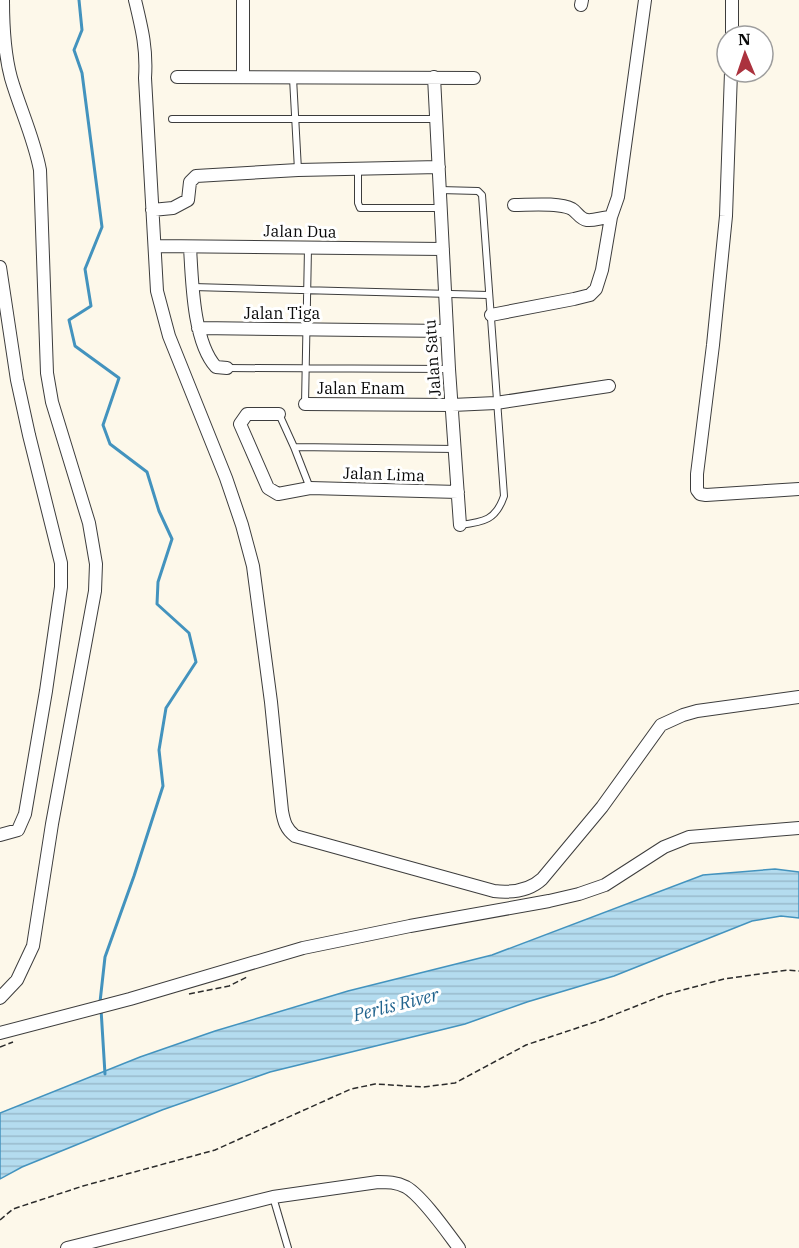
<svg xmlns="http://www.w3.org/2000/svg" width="799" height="1248" viewBox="0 0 799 1248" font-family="'IBM Plex Serif',serif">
	<defs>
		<pattern id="water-rules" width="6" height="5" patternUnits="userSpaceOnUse" patternTransform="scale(1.5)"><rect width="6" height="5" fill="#b4dcef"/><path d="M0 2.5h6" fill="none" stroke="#9bc"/></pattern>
	</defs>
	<rect width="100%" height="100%" fill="#fdf8ea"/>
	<path fill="url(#water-rules)" stroke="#4393be" stroke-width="1.5" d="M775,869L799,872V918L781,916L752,921L614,976L527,1002L465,1024L270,1072L162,1110L22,1167L0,1179V1113L140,1057L215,1031L348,991L492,955L703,875Z"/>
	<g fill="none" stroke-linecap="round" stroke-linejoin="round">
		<path stroke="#4393be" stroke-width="3" d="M79,0L82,30L74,50L82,73L102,227L85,269L91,306L69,320L75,346L119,378L103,425L110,444L147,472L159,511L172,539L158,582L157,604L189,633L196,662L166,708L159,750L163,786L134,876L105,957L100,1002
			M101,1009L105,1074"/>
		<g stroke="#3d3d3d" stroke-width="8">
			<path id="service" d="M293,78L298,170
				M172,119H436
				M358,169V203L360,208H441
				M440,190L478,191L482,195L504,496C496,520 484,522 460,525
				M193,287L488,295
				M227,368L449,369
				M305,404L308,248
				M279,414L294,447L455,449
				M294,447L310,488
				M273,1197L288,1248"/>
		</g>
		<g stroke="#3d3d3d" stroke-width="14">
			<path id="minor" d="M135,0C142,29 147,49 145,78L157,291L169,336L226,478L242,525L253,566L271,702L282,811C284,822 286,829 295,836L494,891C512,893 529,891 542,879L602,807L661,725L683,715L697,711L799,697
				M581,5L582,0
				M732,36V0
				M731,72L726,216L713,345L697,474V490L700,494L706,495L799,489
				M243,76V0
				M177,77L474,78
				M434,77L449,369L460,525
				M514,205C529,205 559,202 572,209C577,212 580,219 587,220C594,221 603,217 611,217
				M152,210L173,208L188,200L190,182L196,176L298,170L439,167
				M156,246L443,249
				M190,247C192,280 193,342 216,367L227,368
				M0,267L17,380L29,435L61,563V587L46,691L25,814L18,830L0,835
				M491,315L574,299L590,295L596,289L602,270L611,217L618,197L645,0
				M198,328L447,331
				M305,404L452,405L496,403L609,386
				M279,414H247L240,424L268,488L278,494L310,488L458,492
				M0,998L17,980L33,946L52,824L95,591L96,564L89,523L52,402L47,373L40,170C34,138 20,109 11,78C4,52 3,26 3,0
				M0,1033L130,999L303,948L410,926L549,901L579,894L605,885L664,847L689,837L799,828
				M67,1248L273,1197L378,1182C388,1182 396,1182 406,1187C422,1196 447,1232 459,1248"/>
		</g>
		<path stroke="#2c2c2c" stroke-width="1.5" stroke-dasharray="6 3" stroke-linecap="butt" d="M189,994L229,986L247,977
			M0,1047L13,1042
			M0,1220L13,1209L83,1186L215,1150L351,1089L375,1084L423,1087L455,1083L526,1045L601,1020L664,995L724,979L788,970L799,971"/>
		<use href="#service" stroke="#fff" stroke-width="6"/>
		<use href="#minor" stroke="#fff" stroke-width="12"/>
	</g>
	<g text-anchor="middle" stroke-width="6" stroke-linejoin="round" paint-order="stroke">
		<g font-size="16" fill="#0a0a0a" stroke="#fff">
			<text transform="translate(300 231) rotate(1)" y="6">Jalan Dua</text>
			<text x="282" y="319">Jalan Tiga</text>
			<text transform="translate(432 358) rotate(-94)" y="6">Jalan Satu</text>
			<text x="361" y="394">Jalan Enam</text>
			<text transform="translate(384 474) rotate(2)" y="6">Jalan Lima</text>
		</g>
		<g font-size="18" font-style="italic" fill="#22648e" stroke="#fff">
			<text transform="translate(396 1005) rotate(-14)" y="6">Perlis River</text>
		</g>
	</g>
	<g transform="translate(745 54) rotate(358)"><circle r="28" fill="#ffffff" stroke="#9d9d9d" stroke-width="1.5"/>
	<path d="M0-4.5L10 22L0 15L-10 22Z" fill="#ab323e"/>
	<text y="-9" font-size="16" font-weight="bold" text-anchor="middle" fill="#0a0a0a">N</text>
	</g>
</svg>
